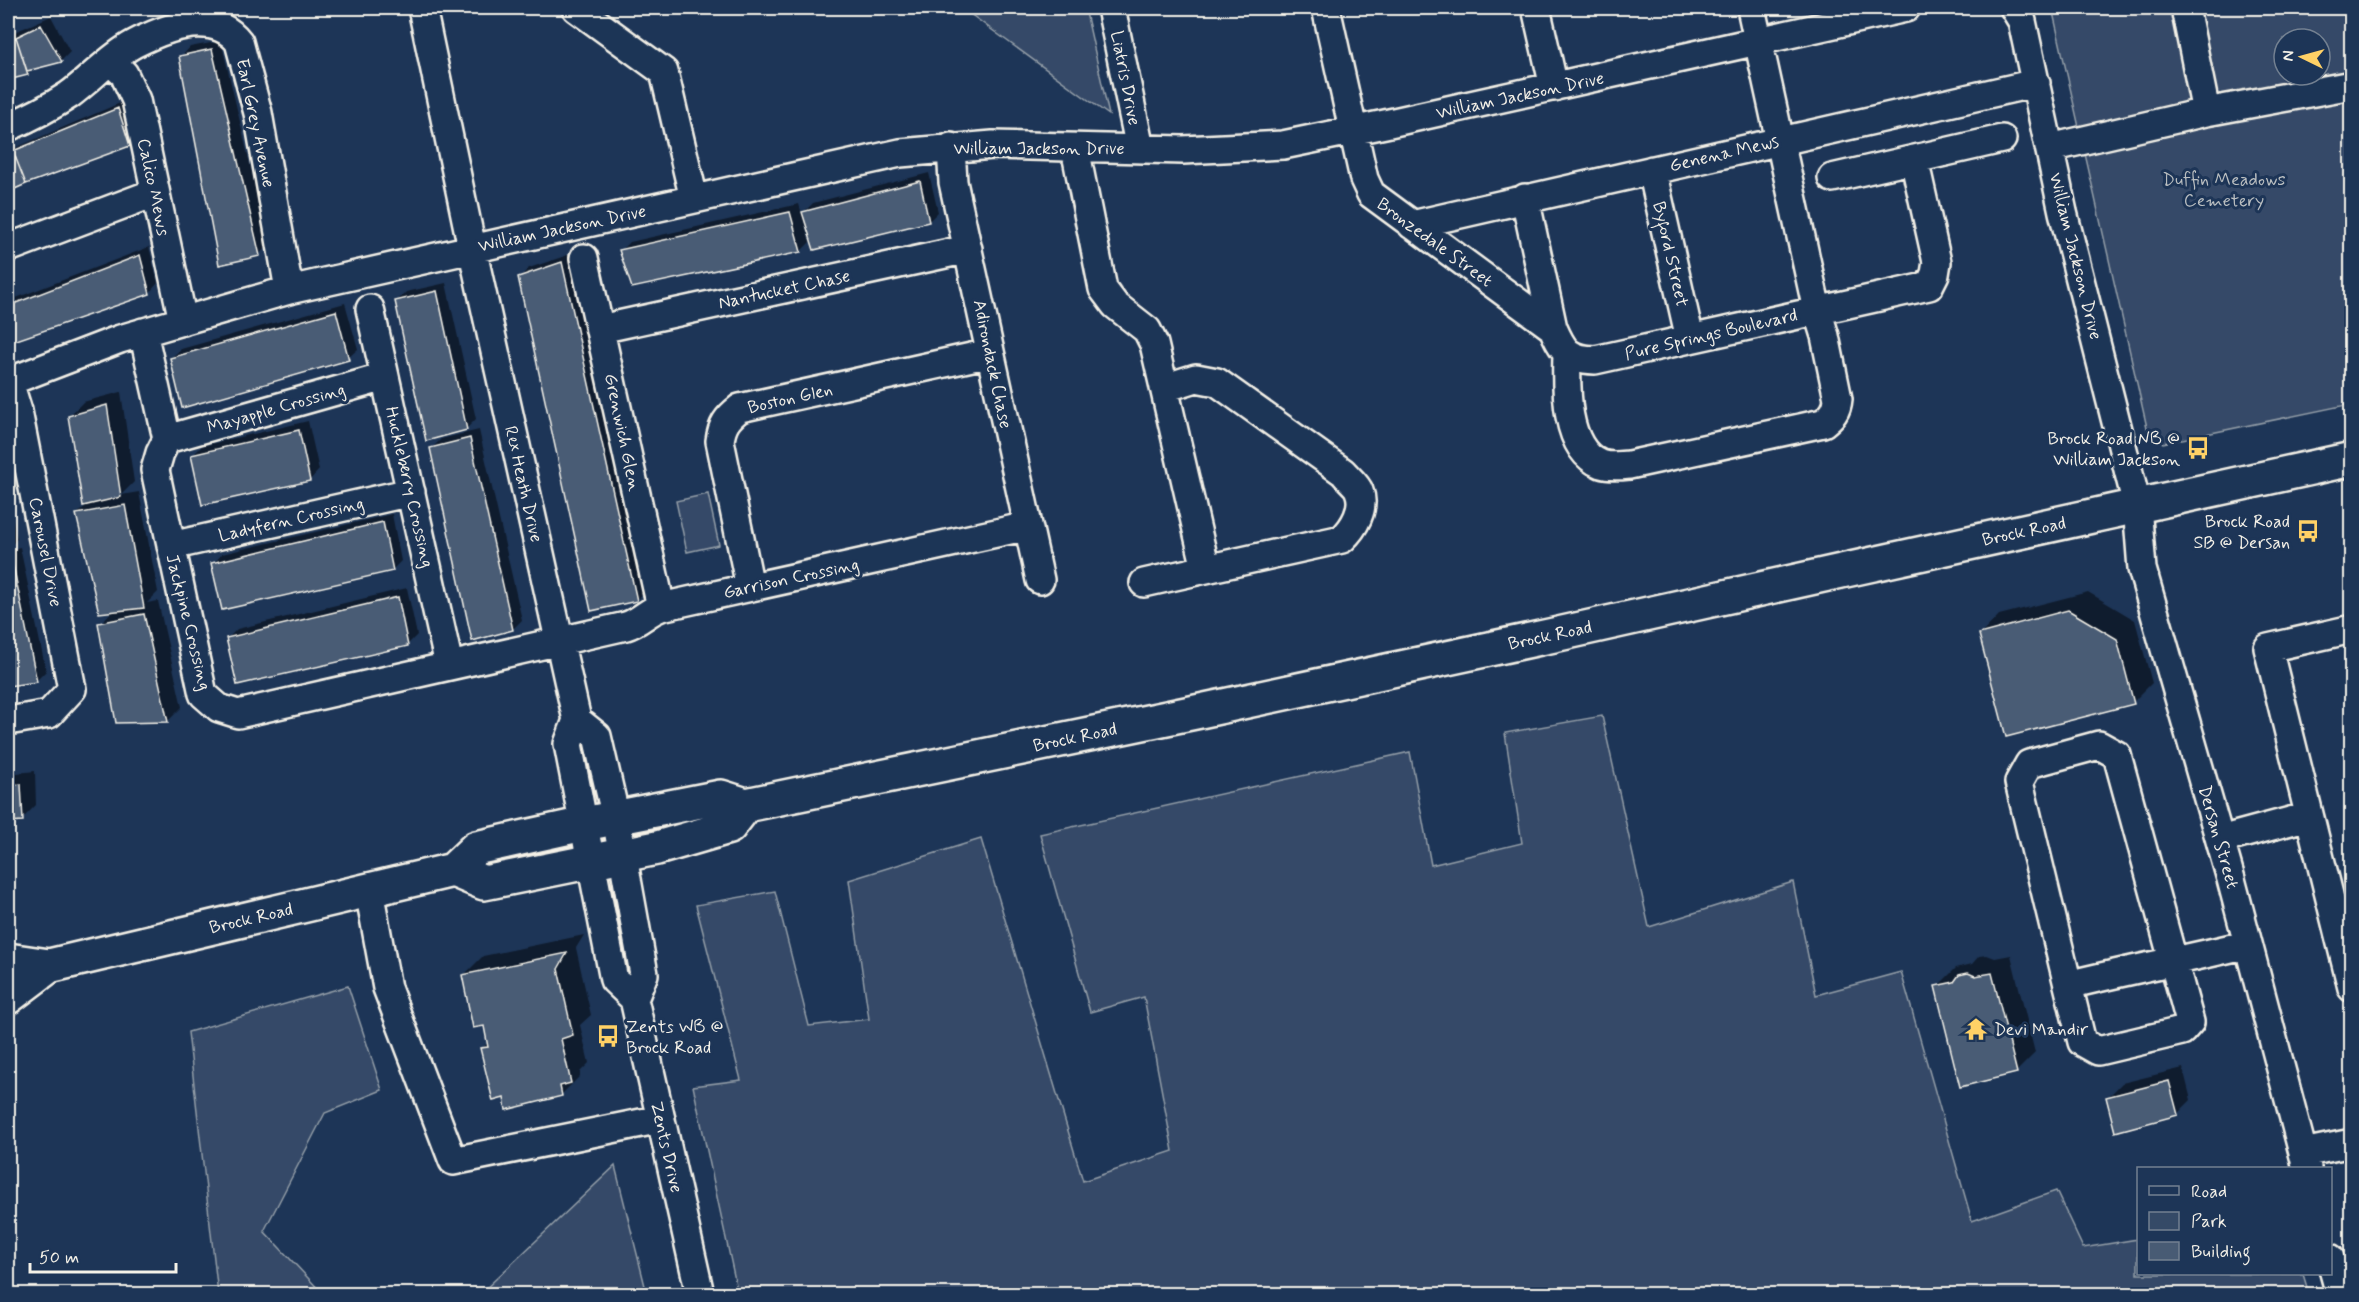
<svg xmlns="http://www.w3.org/2000/svg" width="2359" height="1302" viewBox="0 0 2359 1302" font-family="Mynerve,sans-serif">
	<rect width="100%" height="100%" fill="#1d3557"/>
	<filter id="ink" filterUnits="userSpaceOnUse"><feTurbulence type="fractalNoise" baseFrequency=".0167" numOctaves="2"/><feDisplacementMap in="SourceGraphic" scale="12" xChannelSelector="R" yChannelSelector="G"/><feConvolveMatrix kernelMatrix="1 2 1 2 8 2 1 2 1" color-interpolation-filters="sRGB"/></filter>
	<g filter="url(#ink)">
		<path fill="#354a67" stroke="#949ea8" stroke-width="1.5" fill-rule="evenodd" d="M962,8H1085L1109,115Z
			M2052,8H2351V404L2163,443L2148,432ZM2284,39H2320V75H2284Z
			M708,494L719,545L687,552L676,501Z
			M1602,716L1649,927L1793,882L1816,995L1901,972L1972,1221L2056,1191L2083,1248L2138,1239V1274H2303L2309,1294H738L693,1086L741,1080L696,905L775,891L809,1026L869,1019L849,880L981,839L1083,1181L1173,1151L1144,997L1090,1012L1040,834L1410,752L1431,865L1522,843L1505,733Z
			M348,986L382,1090L325,1113L264,1231L323,1294H218L188,1032Z
			M615,1166L647,1294H480Z"/>
		<path fill="#0007" d="M51,16L70,52L61,61L33,68L28,73L8,78V35Z
			M221,41L269,245L259,254L181,57L190,47Z
			M127,100L138,136L129,145L8,191V151Z
			M929,173L938,212L929,221L806,220L804,221L810,242L801,251H621L630,242L799,204L802,214L813,203Z
			M149,247L158,283L149,293L8,341V301Z
			M571,254L646,590L637,599L520,277L529,268Z
			M446,283L476,419L466,429L397,301L406,292Z
			M345,303L358,349L348,358H171L181,349Z
			M121,392L134,482L121,495L139,492L158,592L147,603L158,601L182,707L168,721L100,624L113,610L77,514L89,503L69,416L83,402Z
			M308,421L319,470L310,480L203,503L193,455L202,446Z
			M479,430L522,620L513,629L431,449L441,439Z
			M8,495L17,539L8,549Z
			M392,514L401,561L392,570L213,564L222,554Z
			M20,547L46,671L37,680L8,684V550Z
			M407,588L417,635L407,645L228,638L237,629Z
			M2088,592L2135,620L2152,683L2133,702L1981,634L1999,615Z
			M35,771L36,805L22,819L8,821V774Z
			M584,935L576,948L591,1015L580,1025L589,1063L580,1072V1076L561,1095L505,1097L482,1048L489,1042L485,1024L464,975L483,956Z
			M1987,955L1995,958L2011,955L2035,1053L2016,1072L1937,987L1956,968L1972,964L1979,956Z
			M2183,1068L2191,1100L2177,1114L2108,1097L2122,1083Z"/>
		<path fill="#485b74" stroke="#f4f1e8" stroke-width="1.5" d="M41,25L62,62L27,71L16,37Z
			M16,37L28,75L8,80V40Z
			M212,49L260,256L219,265L179,56Z
			M118,108L130,146L26,184L13,151Z
			M13,151L26,184L8,192V154Z
			M920,181L929,222L814,250L802,212Z
			M790,212L801,252L632,288L619,250Z
			M140,255L150,294L8,343V306Z
			M562,262L637,601L591,611L518,277Z
			M437,291L467,430L426,441L395,301Z
			M336,311L349,360L182,408L170,358Z
			M107,405L121,497L83,506L68,416Z
			M299,430L310,481L202,505L191,455Z
			M470,438L513,630L472,641L430,448Z
			M125,505L144,608L99,613L76,514Z
			M383,522L393,571L222,610L211,563Z
			M11,555L37,682L8,686V556Z
			M398,597L408,646L237,685L226,638Z
			M2068,610L2117,639L2134,704L2006,737L1979,634Z
			M144,614L168,722L116,723L98,623Z
			M21,784L23,821L8,822V786Z
			M567,953L558,969L573,1035L561,1039L571,1083L560,1086L562,1096L506,1110L504,1098L493,1101L480,1048L488,1047L484,1026L473,1028L462,975Z
			M1968,973L1975,976L1992,973L2017,1073L1960,1087L1935,986L1954,982L1959,975Z
			M2169,1081L2178,1115L2115,1132L2106,1097Z"/>
		<g fill="none" stroke-linecap="round" stroke-linejoin="round">
			<g stroke="#f4f1e8" stroke-width="32">
				<path id="minor" d="M422,8L472,248L577,720L568,744L614,980L634,999L700,1294
					M576,8L664,72L694,199
					M1111,8L1140,149
					M1326,8L1364,179L1371,194L1553,328
					M1536,8L1554,87
					M2014,8L2022,21L2063,212L2137,505L2142,569L2231,879L2307,1168
					M2185,8L2206,112
					M110,61L124,74L136,100L183,321
					M8,127C29,118 49,108 69,95C91,79 110,57 134,44C165,28 214,9 239,42L258,113L289,290
					M951,147L953,182L1040,580
					M1075,148L1103,289L1115,305L1147,330L1154,344L1206,569L1144,583
					M2050,148L2206,112L2352,85
					M1652,170L1690,339
					M1832,178L2002,139
					M1525,198L1553,328C1563,351 1568,359 1595,360L1929,286L1935,274L1937,262L1914,159
					M1412,225L2036,83
					M8,248L154,193
					M584,258L661,607
					M370,309L449,665
					M600,329L968,249
					M143,332L167,439L160,453L155,470L203,694L219,708L238,714L626,626C640,622 648,611 661,607L1028,526
					M1567,354C1566,386 1564,449 1601,464C1610,467 1620,466 1629,465L1823,423C1832,416 1837,411 1838,399L1825,336L1817,310L1751,8
					M8,382L120,339L289,290L900,153L993,145L1183,150L1283,145L1385,124L1906,8
					M1164,388L1196,378L1217,382L1343,472C1347,477 1357,485 1359,491C1366,508 1354,528 1342,539L1206,569
					M167,439L385,377
					M171,546L411,492
					M750,587L720,441C722,425 727,418 740,408L990,353
					M2352,629L2268,648L2352,988
					M577,720L597,736L616,818L644,974L634,999
					M8,721L49,714L72,689L18,411L9,382
					M2220,840L2309,816
					M369,890L387,988L453,1161L661,1119
					M2068,985L2019,782L2029,764L2099,745L2117,755L2190,1022L2182,1031L2098,1051L2082,1042L2068,985C2128,970 2188,959 2248,944
					M2303,1153L2352,1143
					M2330,1258L2340,1294"/>
			</g>
			<g stroke="#f4f1e8" stroke-width="38">
				<path id="major" d="M453,870L484,883L657,848L729,827L746,805
					M8,960L49,966L453,870L476,848L584,824L721,797L746,805C1016,750 1285,694 1554,635C1820,576 2085,516 2352,459
					M8,997L49,966"/>
			</g>
			<use href="#minor" stroke="#1d3557" stroke-width="27"/>
			<use href="#major" stroke="#1d3557" stroke-width="33"/>
		</g>
	</g>
	<defs>
		<g id="bus-bare" transform="scale(1.8)"><path d="M-5-6H5V4H4V6H2V4H-2V6H-4V4H-5ZM-3.5-4V0h7V-4ZM-3.5 1.2v1.5H-2V1.2ZM2 1.2v1.5H3.5V1.2Z" fill="#ffd166" stroke="#1d3557" stroke-width="2.5" paint-order="stroke"/></g>
		<g id="temple-bare" transform="scale(1.8)"><path d="M0-6L5-2H3V0L6.5 2.5H4V6H1.5V3h-3V6H-4V2.5H-6.5L-3 0V-2H-5Z" fill="#ffd166" stroke="#1d3557" stroke-width="2.5" paint-order="stroke"/></g>
	</defs>
	<g fill-rule="evenodd">
		<use href="#bus-bare" x="2198" y="448"/>
		<use href="#bus-bare" x="2308" y="531"/>
		<use href="#temple-bare" x="1976" y="1029"/>
		<use href="#bus-bare" x="608" y="1036"/>
	</g>
	<g text-anchor="middle" stroke-width="6" stroke-linejoin="round" paint-order="stroke">
		<g font-size="18" fill="#f4f1e8" stroke="#1d3557">
			<text transform="translate(1126 78) rotate(79)" y="6">Liatris Drive</text>
			<text transform="translate(1520 95) rotate(-12)" y="6">William Jackson Drive</text>
			<text transform="translate(256 123) rotate(78)" y="6">Earl Grey Avenue</text>
			<text x="1039" y="154">William Jackson Drive</text>
			<text transform="translate(1724 153) rotate(-13)" y="6">Genena Mews</text>
			<text transform="translate(154 187) rotate(78)" y="6">Calico Mews</text>
			<text transform="translate(562 228) rotate(-12)" y="6">William Jackson Drive</text>
			<text transform="translate(1435 242) rotate(36)" y="6">Bronzedale Street</text>
			<text transform="translate(1671 254) rotate(77)" y="6">Byford Street</text>
			<text transform="translate(2076 256) rotate(76)" y="6">William Jackson Drive</text>
			<text transform="translate(784 289) rotate(-12)" y="6">Nantucket Chase</text>
			<text transform="translate(1711 334) rotate(-13)" y="6">Pure Springs Boulevard</text>
			<text transform="translate(993 364) rotate(78)" y="6">Adirondack Chase</text>
			<text transform="translate(790 398) rotate(-13)" y="6">Boston Glen</text>
			<text transform="translate(276 408) rotate(-16)" y="6">Mayapple Crossing</text>
			<text transform="translate(623 432) rotate(78)" y="6">Grenwich Glen</text>
			<text transform="translate(524 484) rotate(77)" y="6">Rex Heath Drive</text>
			<text transform="translate(410 487) rotate(77)" y="6">Huckleberry Crossing</text>
			<text transform="translate(291 519) rotate(-13)" y="6">Ladyfern Crossing</text>
			<text transform="translate(2024 531) rotate(-12)" y="6">Brock Road</text>
			<text transform="translate(46 552) rotate(79)" y="6">Carousel Drive</text>
			<text transform="translate(791 578) rotate(-12)" y="6">Garrison Crossing</text>
			<text transform="translate(189 622) rotate(76)" y="6">Jackpine Crossing</text>
			<text transform="translate(1550 635) rotate(-12)" y="6">Brock Road</text>
			<text transform="translate(1075 737) rotate(-12)" y="6">Brock Road</text>
			<text transform="translate(2219 837) rotate(74)" y="6">Dersan Street</text>
			<text transform="translate(251 918) rotate(-13)" y="6">Brock Road</text>
			<text transform="translate(667 1147) rotate(77)" y="6">Zents Drive</text>
		</g>
		<g font-size="18" fill="#bbbfc1" stroke="#1d3557">
			<text x="2224" y="185">Duffin Meadows<tspan x="2224" dy="21">Cemetery</tspan></text>
		</g>
		<g font-size="18" fill="#f4f1e8" stroke="#1d3557" text-anchor="end">
			<text x="2180" y="444">Brock Road NB @<tspan x="2180" dy="21">William Jackson</tspan></text>
			<text x="2290" y="527">Brock Road<tspan x="2290" dy="21">SB @ Dersan</tspan></text>
			<text x="626" y="1032" text-anchor="start">Zents WB @<tspan x="626" dy="21">Brock Road</tspan></text>
			<text x="1994" y="1035" text-anchor="start">Devi Mandir</text>
		</g>
	</g>
	<rect width="2359" height="1302" fill="none" stroke="#1d3557" stroke-width="30"/>
	<rect x="15" y="15" width="2329" height="1272" fill="none" stroke="#f4f1e8" stroke-width="2" filter="url(#ink)"/>
	<rect x="2137" y="1167" width="195" height="108" fill="#1d3557" stroke="#738091" stroke-width="1.5"/>
	<rect x="2149" y="1186" width="30" height="9" fill="#1d3557" stroke="#738091" stroke-width="1.5"/>
	<text x="2191" y="1197" font-size="18" fill="#f4f1e8">Road</text>
	<rect x="2149" y="1212" width="30" height="18" fill="#354a67" stroke="#738091" stroke-width="1.5"/>
	<text x="2191" y="1227" font-size="18" fill="#f4f1e8">Park</text>
	<rect x="2149" y="1242" width="30" height="18" fill="#485b74" stroke="#738091" stroke-width="1.5"/>
	<text x="2191" y="1257" font-size="18" fill="#f4f1e8">Building</text>
	<g transform="translate(2302 57) rotate(275)"><circle r="28" fill="#1d3557" stroke="#738091" stroke-width="1.5"/>
	<path d="M0-4.5L10 22L0 15L-10 22Z" fill="#ffd166"/>
	<text y="-9" font-size="16" font-weight="bold" text-anchor="middle" fill="#f4f1e8">N</text>
	</g>
	<path d="M30 1263v9h146v-9" fill="none" stroke="#f4f1e8" stroke-width="3"/>
	<text x="39" y="1263" font-size="18" fill="#f4f1e8" stroke="#1d3557" stroke-width="4.5" paint-order="stroke">50 m</text>
</svg>
